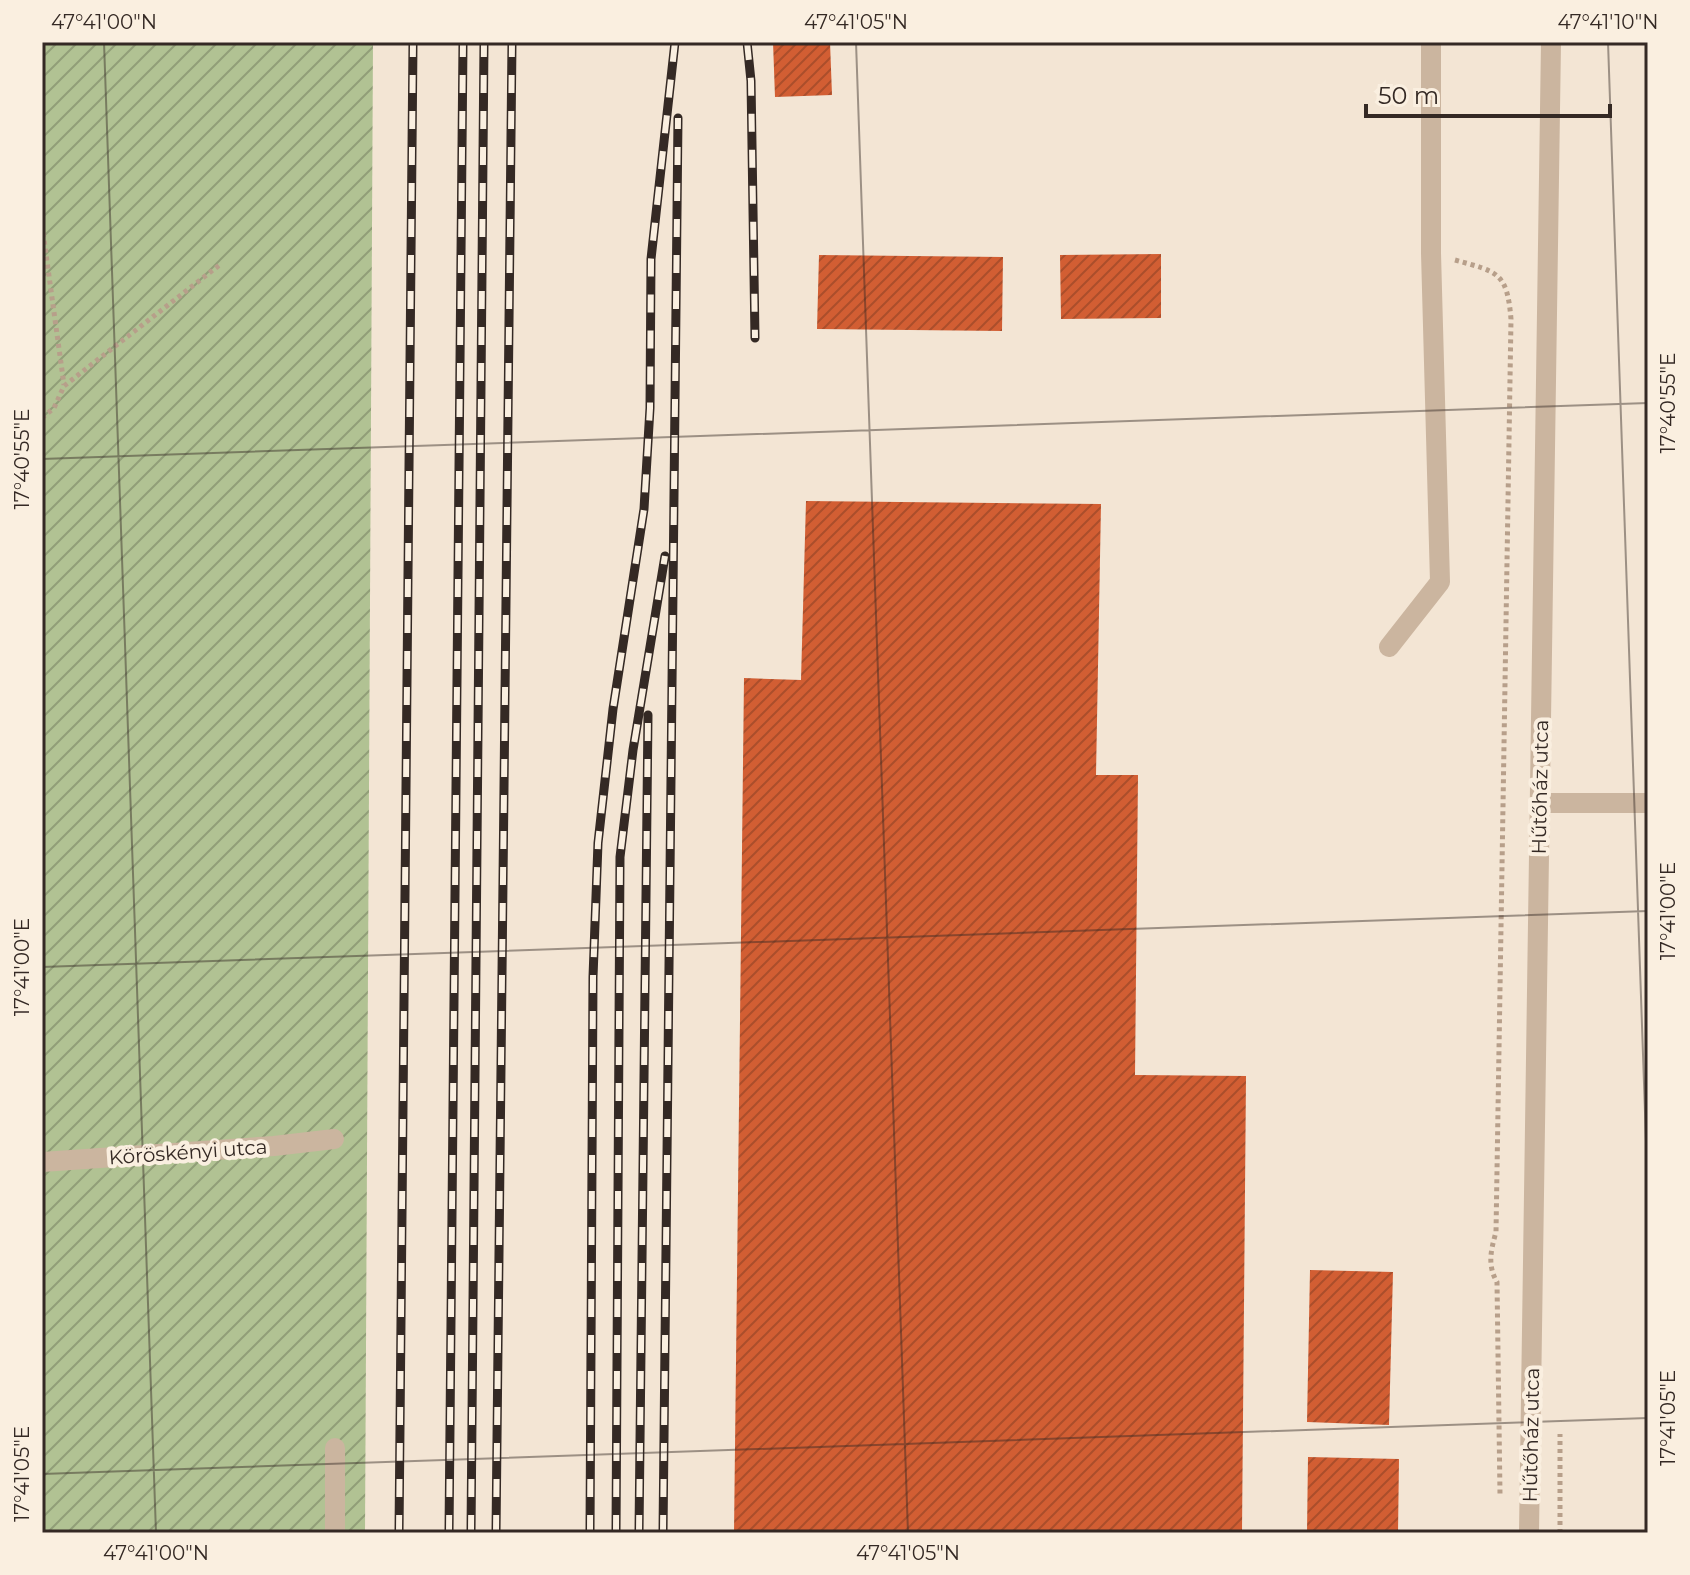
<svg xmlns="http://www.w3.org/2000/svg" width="1690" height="1575" viewBox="0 0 1690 1575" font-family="Montserrat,sans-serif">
	<defs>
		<pattern id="garden-furrows" width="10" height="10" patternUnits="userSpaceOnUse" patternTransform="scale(2)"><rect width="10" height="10" fill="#b1c293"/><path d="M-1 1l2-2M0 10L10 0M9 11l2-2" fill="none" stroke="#919e78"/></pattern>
		<pattern id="building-hatch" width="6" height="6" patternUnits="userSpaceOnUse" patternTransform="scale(2)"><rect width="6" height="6" fill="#d25e33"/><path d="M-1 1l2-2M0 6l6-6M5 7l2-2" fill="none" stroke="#ab4e2b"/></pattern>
	</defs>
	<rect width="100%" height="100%" fill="#f3e5d4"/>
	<path fill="url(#garden-furrows)" d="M42,42H373L365,1533H42Z"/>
	<path fill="url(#building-hatch)" d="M773,42H830L832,95L775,97Z
		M1161,254V318L1061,319L1060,255Z
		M819,255L1003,257L1002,331L817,329Z
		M806,501L1101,504L1096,775H1138L1135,1075L1246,1076L1242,1533H734L744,678L801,680Z
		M1310,1270L1393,1272L1389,1425L1307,1422Z
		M1308,1457L1399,1459L1398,1533H1307Z"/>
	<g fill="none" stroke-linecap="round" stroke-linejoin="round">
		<path stroke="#b79f8a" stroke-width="5" stroke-dasharray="4 4" stroke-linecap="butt" d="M42,225L64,385
			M1455,260C1498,272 1507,272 1511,319L1496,1232C1491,1250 1487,1265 1497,1282L1500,1494
			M42,418L54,408L64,386L222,263
			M1560,1533V1434"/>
		<path stroke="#cbb59f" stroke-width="20" d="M1389,647L1440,582L1431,253V42
			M1539,803H1648
			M42,1162L274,1146L334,1139
			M335,1533V1448
			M1529,1533L1551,42"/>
		<g stroke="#342924" stroke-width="9">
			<path id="rail" d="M747,42L751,81L755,338
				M399,1533L413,42
				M449,1533L463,42
				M471,1533L484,42
				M496,1533L512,42
				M590,1533L593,977L598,843L613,709L644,509L650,408L651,259L675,42
				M616,1533L620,857L633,750L665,556
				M639,1533L648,715
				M663,1533L678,118"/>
		</g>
		<use href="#rail" stroke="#faefe0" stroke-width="6" stroke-dasharray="18" stroke-linecap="butt"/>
	</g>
	<path fill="none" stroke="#342924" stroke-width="2" stroke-opacity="0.45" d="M104,42L156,1533M856,42L908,1533M1608,42L1648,1199M42,459L1648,403M42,967L1648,911M42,1474L1648,1418"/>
	<g text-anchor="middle" stroke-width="8" stroke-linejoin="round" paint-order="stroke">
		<g font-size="20" fill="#342924" stroke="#faefe0">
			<text transform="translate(1540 787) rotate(-89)" y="7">Hűtőház utca</text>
			<text transform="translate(188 1152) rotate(-4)" y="7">Köröskényi utca</text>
			<text transform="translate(1531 1435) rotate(-89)" y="7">Hűtőház utca</text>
		</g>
	</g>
	<rect width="1690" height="1575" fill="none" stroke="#faefe0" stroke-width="88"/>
	<path d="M1366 104v12h244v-12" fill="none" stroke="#342924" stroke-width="4"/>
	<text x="1378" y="104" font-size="24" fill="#342924" stroke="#faefe0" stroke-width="6" paint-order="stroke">50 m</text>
	<rect x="44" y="44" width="1602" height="1487" fill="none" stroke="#342924" stroke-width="3"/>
	<g font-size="20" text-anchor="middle" fill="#342924">
		<text x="104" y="29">47°41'00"N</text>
		<text x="856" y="29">47°41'05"N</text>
		<text x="1608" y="29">47°41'10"N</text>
		<text transform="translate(1668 403) rotate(-90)" y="7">17°40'55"E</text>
		<text transform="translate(22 459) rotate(-90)" y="7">17°40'55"E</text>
		<text transform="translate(1668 911) rotate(-90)" y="7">17°41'00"E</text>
		<text transform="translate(22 967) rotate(-90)" y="7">17°41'00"E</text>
		<text transform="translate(1668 1418) rotate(-90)" y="7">17°41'05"E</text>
		<text transform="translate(22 1474) rotate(-90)" y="7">17°41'05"E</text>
		<text x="156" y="1560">47°41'00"N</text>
		<text x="908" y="1560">47°41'05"N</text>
	</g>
</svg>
